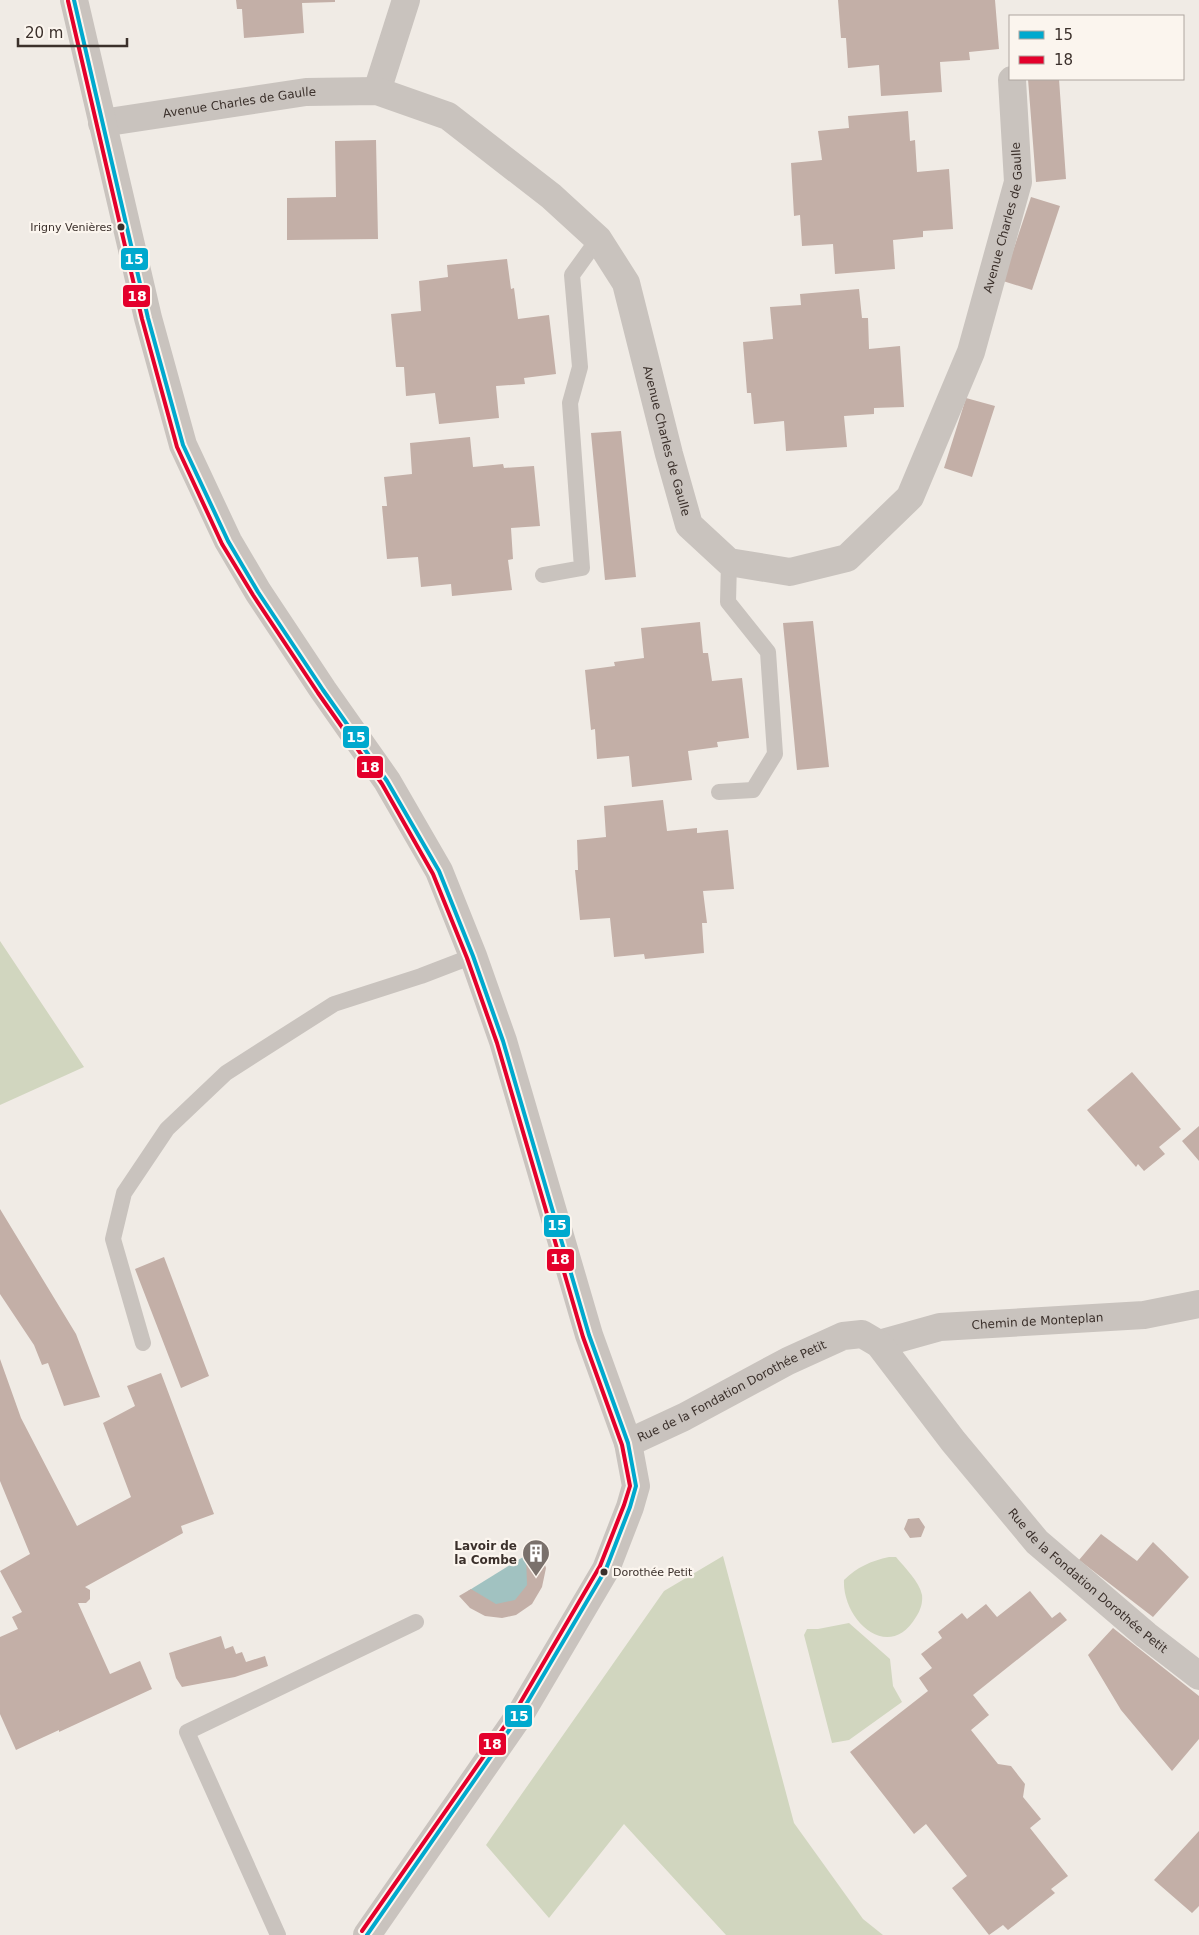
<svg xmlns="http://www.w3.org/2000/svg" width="1199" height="1935" viewBox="0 0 1199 1935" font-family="'DejaVu Sans',sans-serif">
	<rect width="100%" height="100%" fill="#f0ebe5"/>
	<path fill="#d1d6bf" d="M0,941L84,1067L0,1105Z
		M723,1556L794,1823L863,1919L883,1935H726L624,1824L549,1918L486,1845L664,1591Z
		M889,1557H896C905,1568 919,1581 922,1595C923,1603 920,1611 916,1617C888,1664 842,1619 844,1580C857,1567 871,1561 889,1557Z
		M849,1623L890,1659L893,1686L902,1702L849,1740L832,1743L804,1635L807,1629H818Z"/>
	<path fill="#a1c2c1" d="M528,1554L530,1585L516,1602L495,1605L468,1591Z"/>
	<path fill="#c3afa7" d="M236,0H335V2L302,3L304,33L244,38L242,9H237Z
		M838,0H995L999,49L969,52L970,60L940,62L942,92L881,96L879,65L848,68L846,38H841Z
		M1028,79H1059L1066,179L1036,182Z
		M908,111L910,141L915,140L917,172L949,169L953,229L923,231V237L893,240L895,269L835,274L833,244L802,246L800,215L794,216L791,163L822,160L818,131L849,128L848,116Z
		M376,140L378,239L287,240V198L336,197L335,141Z
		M1031,197L1060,206L1032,290L1003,281Z
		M507,259L511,289L514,288L518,319L549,315L556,374L524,378L525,384L496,386L499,418L439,424L435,393L406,396L404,367H396L391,314L421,311L419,281L448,277L447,265Z
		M859,289L862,318H868L869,349L900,346L904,407L874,408V414L844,416L847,447L786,451L784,421L754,424L751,393H747L743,342L773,339L770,307L801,305L800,294Z
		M966,398L995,406L972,477L944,468Z
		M621,431L636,577L605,580L591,433Z
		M470,437L473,467L503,464L504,468L534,466L540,526L511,528L513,559L508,560L512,590L452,596L451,584L421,587L418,557L387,559L382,506H387L384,477L412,474L410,443Z
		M813,621L829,767L797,770L783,623Z
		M700,622L703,653H708L712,681L742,678L749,738L717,742L718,747L688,751L692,780L632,787L629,756L597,759L595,729L591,730L585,670L615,666L614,662L644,658L641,628Z
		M663,800L667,831L697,828V833L728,830L734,889L703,891L707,923H702L704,953L645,959L644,954L614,957L610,918L580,920L575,870H578L577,840L606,837L604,806Z
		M1132,1072L1181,1129L1159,1147L1165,1154L1144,1171L1138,1164L1136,1167L1087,1110Z
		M1199,1126V1161L1182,1141Z
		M0,1209L76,1334L100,1397L64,1406L48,1363L42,1365L34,1345L0,1294Z
		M164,1257L209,1376L181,1388L135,1269Z
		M0,1359L21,1418L77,1526L131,1497L103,1423L135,1406L127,1386L161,1373L214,1514L181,1526L183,1533L85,1587L90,1590V1599L86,1603H78L110,1674L140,1661L152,1689L59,1732V1730L16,1750L0,1714V1637L18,1629L12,1617L22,1612L0,1571L30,1554L0,1481Z
		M919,1518L925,1527L921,1537L910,1538L904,1529L908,1519Z
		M1101,1534L1137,1561L1153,1542L1189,1577L1153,1617L1079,1560Z
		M539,1547L546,1568L542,1587L532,1604L516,1615L502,1618L485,1616L470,1608L459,1596L471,1589L496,1604L515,1600L527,1585L526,1555Z
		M1030,1591L1052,1618L1060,1612L1067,1620L973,1695L989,1715L971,1730L998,1764L1011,1766L1025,1784L1023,1797L1041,1819L1030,1828L1068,1876L1051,1889L1055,1893L1008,1930L1003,1925L989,1935L952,1888L967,1876L926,1824L914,1834L850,1752L928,1691L919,1678L932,1668L921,1654L942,1638L938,1632L962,1613L967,1619L986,1604L997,1617Z
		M1113,1628L1199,1696V1739L1172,1771L1121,1710L1088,1655Z
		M221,1636L225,1649L233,1646L236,1654L242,1652L246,1662L265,1656L268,1666L235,1677L182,1687L176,1678L169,1653Z
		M1199,1831V1906L1192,1913L1154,1880Z"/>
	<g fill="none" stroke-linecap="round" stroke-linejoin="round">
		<path stroke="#c9c3be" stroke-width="16" d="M543,575L582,568L570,403L580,367L572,275L598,239
			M719,792L753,790L775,754L768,652L728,602L729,562
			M143,1343L113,1239L124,1193L167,1129L226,1073L334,1004L421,976L473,956
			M278,1935L187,1732L416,1622"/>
		<g stroke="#c9c3be" stroke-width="28">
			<path d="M377,91L406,0"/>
			<path id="s1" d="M102,123L306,92L377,91L448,116L551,196L598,239L626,283L669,454L689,525L729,562L790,572L847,558L910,497L971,352L1018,182L1012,80"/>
			<path id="s2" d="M879,1344L940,1327L1144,1315L1199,1304"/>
			<path id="s3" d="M628,1443L684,1417L788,1361L843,1336L862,1334L879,1344L953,1441L1037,1542L1146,1635L1199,1676"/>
		</g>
		<path stroke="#c9c3be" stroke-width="28" d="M74,0L148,318L183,445L228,541L258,592L323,690L387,781L439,871L473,956L503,1041L589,1335L628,1443L636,1486L630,1507L606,1569L521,1713L367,1935"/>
		<g stroke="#fbf5ee" stroke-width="8">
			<path id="bus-1" d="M74,0L148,318L183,445L228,541L258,592L323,690L387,781L439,871L473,956L503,1041L589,1335L628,1443L636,1486L630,1507L606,1569L521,1713L367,1935"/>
		</g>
		<g stroke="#fbf5ee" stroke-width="8">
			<path id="bus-2" d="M68,1L142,319L177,447L222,544L253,595L318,693L382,784L433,874L467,958L497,1043L583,1337L622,1445L630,1486L624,1505L600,1566L516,1710L362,1931"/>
		</g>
		<use href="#bus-1" stroke="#00a9ce" stroke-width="4"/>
		<use href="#bus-2" stroke="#e4002b" stroke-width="4"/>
	</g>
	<defs>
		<g id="building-pin" transform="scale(1.4375)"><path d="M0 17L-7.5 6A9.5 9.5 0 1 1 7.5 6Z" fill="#7a716c" stroke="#fbf5ee"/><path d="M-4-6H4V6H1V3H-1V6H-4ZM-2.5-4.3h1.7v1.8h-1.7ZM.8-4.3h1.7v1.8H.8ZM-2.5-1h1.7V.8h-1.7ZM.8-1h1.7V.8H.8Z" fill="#fff"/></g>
	</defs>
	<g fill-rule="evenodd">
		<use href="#building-pin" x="536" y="1553"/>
	</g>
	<g fill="#3b302b" stroke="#fbf5ee" stroke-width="2">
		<circle cx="121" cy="227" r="4.5"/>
		<circle cx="604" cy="1572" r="4.5"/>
	</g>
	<g text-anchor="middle" stroke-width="4.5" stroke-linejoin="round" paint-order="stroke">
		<g font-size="11" fill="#3b302b" stroke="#fbf5ee" text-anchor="end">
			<text x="112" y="231">Irigny Venières</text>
			<text x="613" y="1576" text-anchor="start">Dorothée Petit</text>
		</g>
		<g font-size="12" fill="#3b302b" stroke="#fbf5ee">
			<text dy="4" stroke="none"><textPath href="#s1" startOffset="139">Avenue Charles de Gaulle</textPath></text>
			<text dy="4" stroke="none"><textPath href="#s1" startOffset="1408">Avenue Charles de Gaulle</textPath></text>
			<text dy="4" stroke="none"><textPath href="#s1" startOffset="762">Avenue Charles de Gaulle</textPath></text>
			<text dy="4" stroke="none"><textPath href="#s2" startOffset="161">Chemin de Monteplan</textPath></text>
			<text dy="4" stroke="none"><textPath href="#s3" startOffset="116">Rue de la Fondation Dorothée Petit</textPath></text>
			<text dy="4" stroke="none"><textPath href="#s3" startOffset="596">Rue de la Fondation Dorothée Petit</textPath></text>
		</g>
		<g font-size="12" font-weight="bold" fill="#3b302b" stroke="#fbf5ee" text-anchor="end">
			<text x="517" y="1550">Lavoir de<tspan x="517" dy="14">la Combe</tspan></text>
		</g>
	</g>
	<g stroke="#fbf5ee" stroke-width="2">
		<rect x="120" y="247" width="29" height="24" rx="5" fill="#00a9ce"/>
		<rect x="122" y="284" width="29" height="24" rx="5" fill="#e4002b"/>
		<rect x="342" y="725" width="28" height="24" rx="5" fill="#00a9ce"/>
		<rect x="356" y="755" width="28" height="24" rx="5" fill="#e4002b"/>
		<rect x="543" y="1214" width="28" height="24" rx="5" fill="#00a9ce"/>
		<rect x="546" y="1248" width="29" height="24" rx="5" fill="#e4002b"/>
		<rect x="504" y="1704" width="29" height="24" rx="5" fill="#00a9ce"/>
		<rect x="478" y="1732" width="29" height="24" rx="5" fill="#e4002b"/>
	</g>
	<g font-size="14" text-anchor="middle" font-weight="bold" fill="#fff">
		<text x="134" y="264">15</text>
		<text x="137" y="301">18</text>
		<text x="356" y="742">15</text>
		<text x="370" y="772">18</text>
		<text x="557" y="1230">15</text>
		<text x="560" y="1264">18</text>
		<text x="519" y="1721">15</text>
		<text x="492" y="1749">18</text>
	</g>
	<rect x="1009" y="15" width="175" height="65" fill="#fbf5ee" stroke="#aea6a0"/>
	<rect x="1019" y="31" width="25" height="8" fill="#00a9ce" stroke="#aea6a0"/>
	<text x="1054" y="40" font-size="15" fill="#3b302b">15</text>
	<rect x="1019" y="56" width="25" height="8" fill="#e4002b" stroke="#aea6a0"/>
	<text x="1054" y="65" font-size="15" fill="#3b302b">18</text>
	<path d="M18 38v8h109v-8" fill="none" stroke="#3b302b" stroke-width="2.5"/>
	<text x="25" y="38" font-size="15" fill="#3b302b" stroke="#fbf5ee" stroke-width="4" paint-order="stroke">20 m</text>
</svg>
